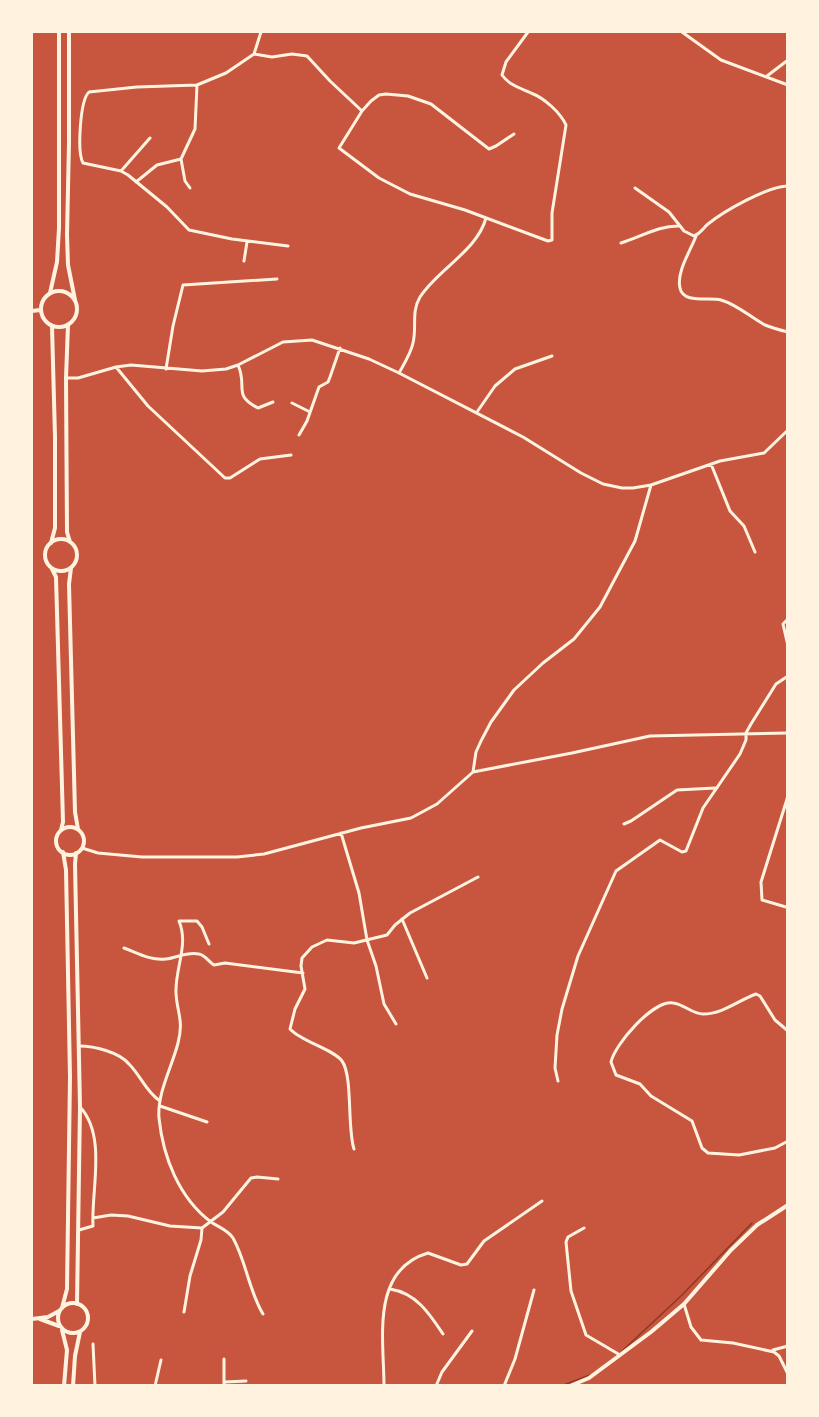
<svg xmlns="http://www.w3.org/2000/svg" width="819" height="1417" viewBox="0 0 819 1417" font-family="'Zilla Slab',serif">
	<rect width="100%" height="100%" fill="#c8553d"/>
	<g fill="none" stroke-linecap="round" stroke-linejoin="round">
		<path stroke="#8f3625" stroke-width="1.5" d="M620,1353L682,1295L752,1223
			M561,1386L590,1375"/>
		<path stroke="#fff3e0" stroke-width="3" d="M682,32L721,60L788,85
			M254,54L261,32
			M767,76L788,60
			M514,134L496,146L489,149L431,104L408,96L386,94L379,95L371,101L362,111L339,148L379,178L410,194L465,210L548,241L552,240V213L566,125C560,112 544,98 531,93C520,88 509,85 502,75L506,62L528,32
			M121,171L150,138
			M136,182L157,165L181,159
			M190,188L185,181L181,159L195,129L197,85
			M635,188L669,212L684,231L694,236C701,233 703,228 708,224C724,211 768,186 788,186
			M696,236C691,250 676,272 680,288C683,304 709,297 721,300C738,305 750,317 765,325C772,328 780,330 788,332
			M621,243C641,237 659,225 680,226
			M288,246L232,239L189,230L167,207L128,175L121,171L83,163C77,152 80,100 89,92L137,87L197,85L226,73L254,54L272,57L292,54L307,56L330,81L362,111
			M244,261L247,242
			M238,365C248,387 232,395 258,408L273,402
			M116,367L148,406L225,478H230L260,459L291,455
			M166,369L173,326L183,285L277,279
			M399,373C404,364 411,353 413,343C417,327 411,312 420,297C438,269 477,251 486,218
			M66,378H78L116,367L131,365L202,371L226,369L238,365L283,342L312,340L369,359L399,373L523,437L581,473L603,484L622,488H633L651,485L720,461L764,453L788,430
			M292,403L310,412
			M477,412L495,386L515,369L552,356
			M299,435L307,421L319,387L328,382L330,377L340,348
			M711,464L730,511L744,526L755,552
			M788,619L783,624L788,646
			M473,772L476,752L481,741L491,722L514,690L543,663L574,639L600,607L635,541L651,485
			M624,824L631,821L677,790L715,788
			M341,833L359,893L367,940L376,966L384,1004L396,1024
			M82,848L98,853L142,857H237L264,854L361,828L411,818L437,804L473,772L572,753L650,736L788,733
			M786,907L762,900L761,882L788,796
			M402,919L427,978
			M209,944L202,927L197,921H179C189,945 175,968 176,993C177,1013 184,1020 178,1043C172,1067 157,1093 159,1118C163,1157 179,1198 211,1222C218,1227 228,1230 233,1238C246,1261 249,1291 263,1314
			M124,948C137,953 151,961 166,959C177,958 187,951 199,954C205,955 209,962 214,965L225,963L303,973
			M788,1031L775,1020L760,996L756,994C739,1000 723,1014 703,1014C692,1014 684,1004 673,1003C653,1000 615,1044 611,1062L616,1075L640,1084L651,1096L692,1121L702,1148L708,1153L739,1155L775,1148L788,1141
			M79,1046C94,1046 119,1052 129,1064C141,1076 146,1092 160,1101
			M558,1081L555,1068L557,1035L562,1009L578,956L616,871L660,840L682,852L686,851L703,808L740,754L746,740V733L751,724L776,684L788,676
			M160,1106L207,1122
			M354,1149C347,1128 353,1076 342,1061C333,1049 302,1042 290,1029L295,1009L305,989L301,966L302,958L312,947L327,940L354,943L387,935L395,925L410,913L478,877
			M93,1218L111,1215L128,1216L170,1226L202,1228L223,1212L251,1178L257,1177L278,1179
			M584,1228L568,1237L566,1242L571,1291L586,1335L620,1355
			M79,1230L93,1226C91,1190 107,1136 80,1107
			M390,1289C416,1293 429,1313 443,1334
			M684,1304L691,1327L701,1340L733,1343L774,1352L779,1356L788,1374
			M184,1312L190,1276L201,1240L202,1228
			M93,1344L95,1386
			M773,1350L788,1346
			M225,1382L246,1381
			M155,1386L161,1360
			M224,1386V1359
			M384,1386C384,1340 370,1270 428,1253L461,1265L467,1264L484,1241L542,1201
			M436,1386L442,1372L472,1331
			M504,1386L515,1359L534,1290"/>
		<path stroke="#fff3e0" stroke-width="4" d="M69,32V143L67,235L68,265L75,300
			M41 309a18 18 0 1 1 36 0a18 18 0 1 1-36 0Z
			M50,293L57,262L59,228V32
			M32,311L40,310
			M68,325L66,378L67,532L70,542
			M45 555a16 16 0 1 1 32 0a16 16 0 1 1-32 0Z
			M51,543L55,528V437L52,326
			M71,568L69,584L75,812L78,829
			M52,569L56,577L63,822L61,830
			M56 841a14 14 0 1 1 28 0a14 14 0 1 1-28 0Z
			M76,853L75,864L80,1107L77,1304
			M58 1318a15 15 0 1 1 30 0a15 15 0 1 1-30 0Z
			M62,1308L67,1289L70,1077L66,870L63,852
			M32,1319L48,1317L59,1311
			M40,1319L59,1326
			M62,1330L67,1350L64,1386
			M73,1386L75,1356L80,1332
			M570,1386L589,1378L651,1332L684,1304L731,1250L757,1225L788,1205"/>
	</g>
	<rect width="819" height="1417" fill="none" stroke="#fff3e0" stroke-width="66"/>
</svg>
